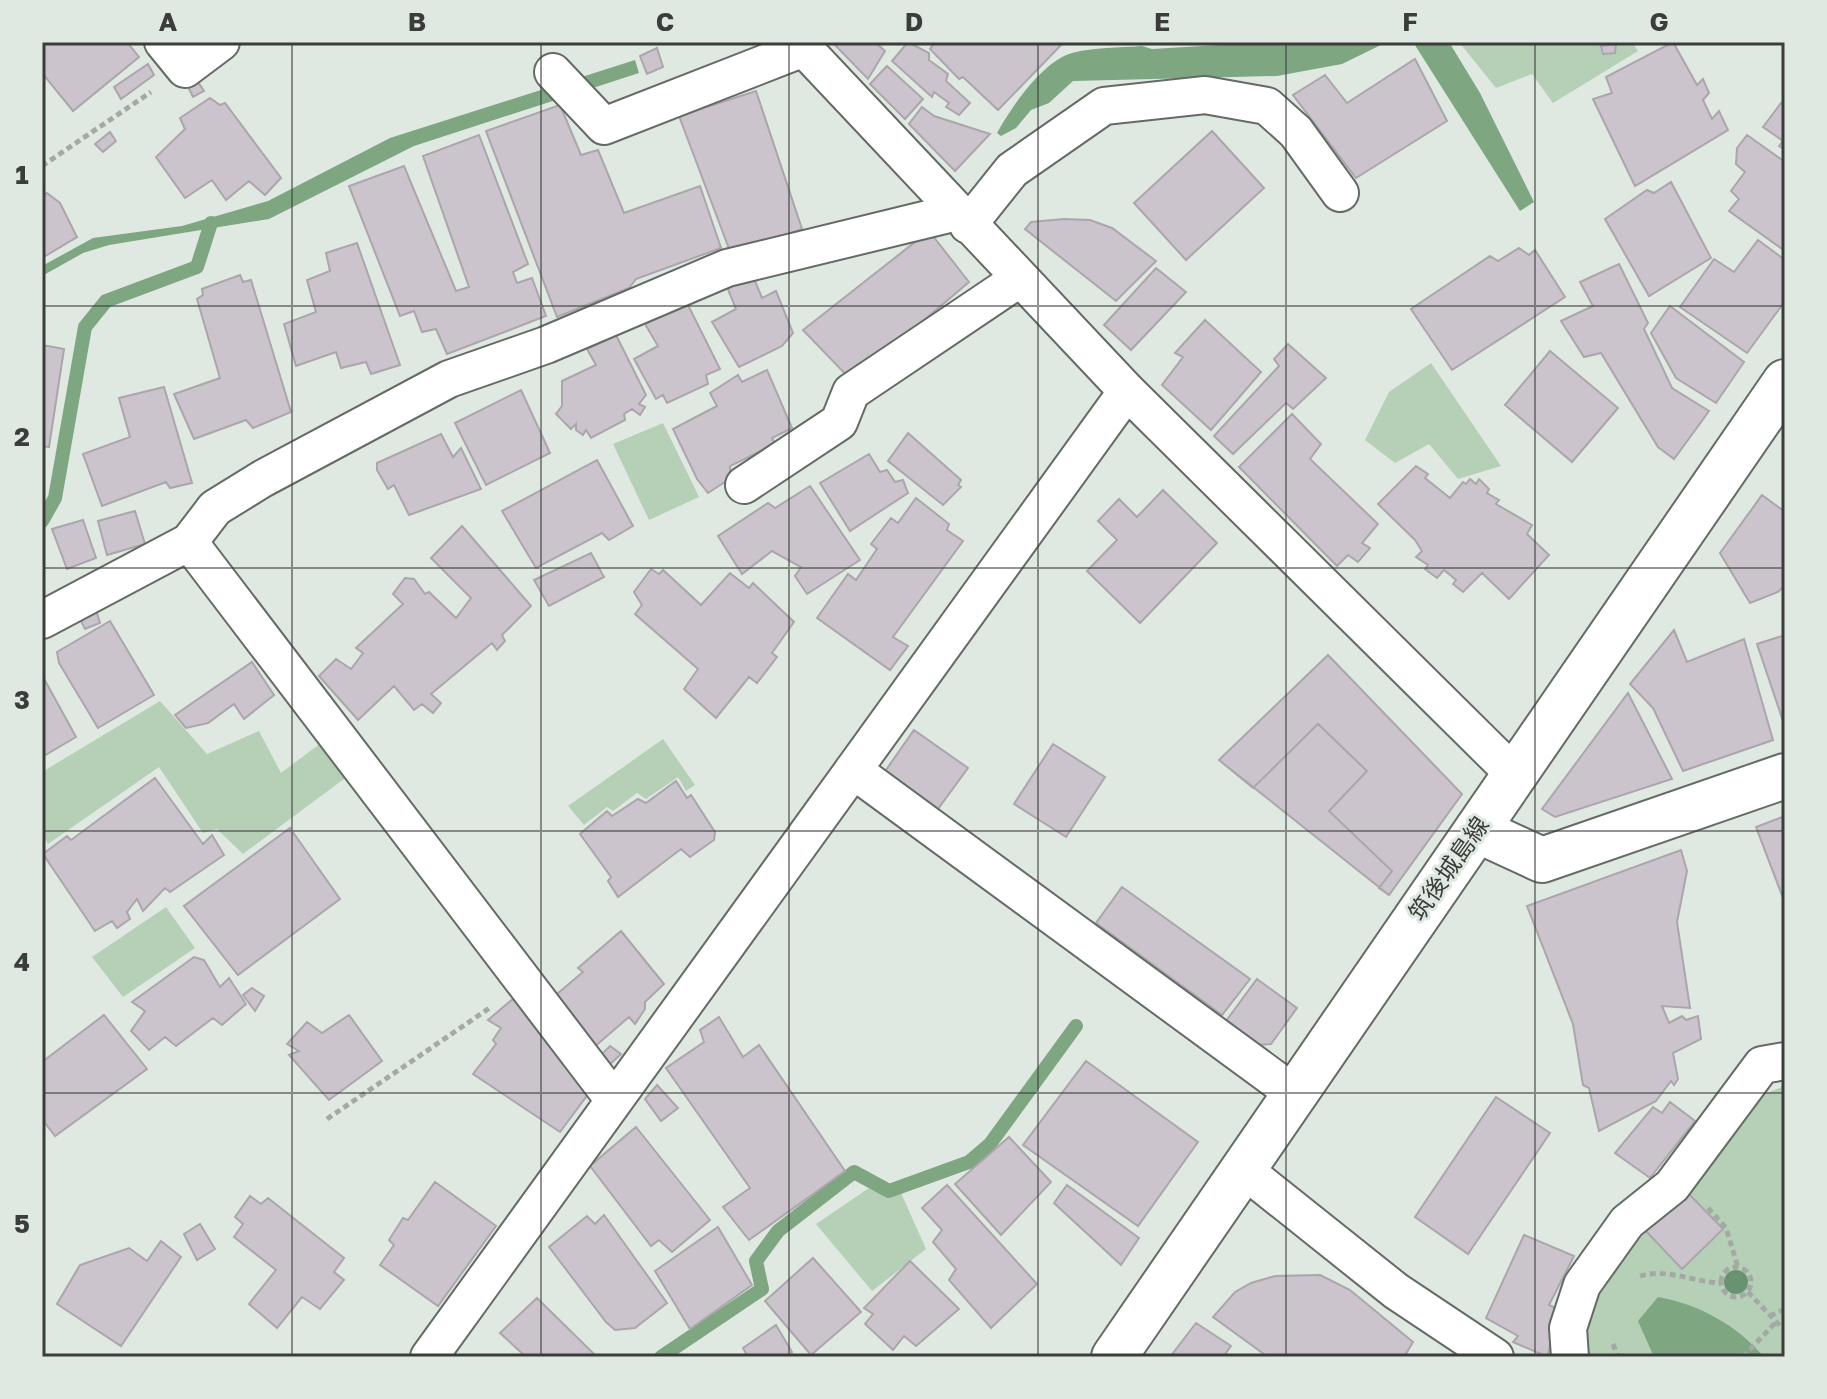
<svg xmlns="http://www.w3.org/2000/svg" width="1827" height="1399" viewBox="0 0 1827 1399" font-family="'Golos Text','Noto Sans JP',sans-serif">
	<rect width="100%" height="100%" fill="#e0e9e1"/>
	<path fill="#b5d0b7" d="M1459,42H1632L1638,51L1553,103L1532,74L1496,88Z
		M1431,363L1501,466L1458,479L1429,444L1395,463L1365,440L1389,392Z
		M663,423L699,497L649,520L613,444Z
		M160,701L207,754L259,731L281,773L329,737L352,773L243,854L217,829L203,833L159,767L48,844L42,833V772Z
		M663,739L695,785L686,791L678,777L646,799L637,793L613,811L607,807L584,825L568,806Z
		M166,907L195,948L123,997L92,957Z
		M1782,1087H1785V1357H1586L1588,1292L1752,1099Z
		M869,1188L890,1198L901,1193L926,1249L872,1291L816,1224Z"/>
	<path fill="#7da681" d="M1270,42H1387L1342,64L1277,76L1073,81L1049,103L1031,110L1016,128L1001,136L997,133C1012,106 1043,61 1072,53C1094,47 1119,48 1142,46L1152,49Z
		M1413,42H1449L1480,93L1534,202L1520,211Z
		M635,60L639,73L414,146L269,219L109,245L83,253L42,276V266L93,238L182,226L268,201L390,138Z
		M1658,1297C1698,1304 1737,1325 1764,1357H1654L1638,1321Z"/>
	<g fill="none" stroke-linecap="round" stroke-linejoin="round">
		<path stroke="#7da681" stroke-width="14" d="M42,521L55,498L85,327L106,301L197,267L211,223
			M661,1357L762,1289L756,1261L778,1231L854,1172L889,1191L969,1162L990,1144L1076,1026"/>
	</g>
	<path fill="#cbc4cc" stroke="#aba5ac" stroke-width="2" d="M42,42H127L139,57L73,111L42,73Z
		M832,42H875L885,51L868,79Z
		M908,42L929,53V60L948,74L946,81L970,103L959,115L946,107L949,103L934,92L932,97L892,61Z
		M935,42H1064L998,110L963,77L959,79L930,49Z
		M1673,42L1697,85L1703,79L1709,93L1703,100L1712,119L1719,111L1728,130L1635,186L1593,99L1612,93L1606,77Z
		M1616,44L1615,53L1603,54L1601,46Z
		M657,48L663,67L647,74L640,56Z
		M1415,59L1447,121L1356,178L1293,95L1325,75L1347,103Z
		M148,64L154,75L121,99L114,87Z
		M887,66L923,99L905,119L870,84Z
		M194,76L204,91L193,97L186,83Z
		M756,91L802,229L731,254L679,116Z
		M210,98L220,105L225,103L281,178L265,195L249,181L226,200L212,180L185,198L156,157L185,129L180,118Z
		M1781,103L1785,106V150L1779,146L1783,141L1763,127Z
		M560,105L581,155L598,150L624,213L700,186L721,248L636,279L629,288L557,317L486,131Z
		M922,107L934,116L990,134L955,171L909,124Z
		M1212,131L1264,188L1186,260L1134,203Z
		M110,132L116,141L103,152L95,144Z
		M479,135L528,264L513,272L517,283L532,278L546,316L447,354L436,329L422,332L414,311L400,316L349,186L404,166L456,291L469,287L423,156Z
		M1747,135L1785,162V251L1729,211L1739,199L1731,191L1745,172L1736,164L1737,148Z
		M1671,182L1711,258L1649,296L1605,219L1647,190L1654,193Z
		M47,193L60,203L77,237L42,258V197Z
		M1064,219L1090,220L1112,228L1156,261L1116,301L1025,229L1031,222Z
		M929,231L969,282L852,381L803,330Z
		M1758,240L1785,260V301L1747,353L1680,307L1714,259L1734,272Z
		M357,243L400,365L371,374L366,362L341,368L336,352L296,366L284,324L316,312L307,280L330,271L326,253Z
		M1519,248L1529,255L1535,250L1565,297L1452,370L1411,309L1490,256L1498,261Z
		M1619,264L1648,323L1644,329L1672,388L1709,411L1674,459L1658,447L1601,353L1584,357L1561,321L1593,306L1580,282Z
		M1156,268L1186,292L1131,350L1104,325Z
		M240,275L243,282L251,280L291,412L253,428L246,420L194,439L174,394L220,378L197,299L203,295L202,289Z
		M755,281L762,298L776,291L793,333L782,346L739,367L712,322L736,309L727,287Z
		M687,303L720,369L706,375L708,384L667,403L663,395L656,399L634,359L658,346L645,324Z
		M1670,306L1744,362L1716,403L1676,378L1651,333Z
		M1205,320L1261,372L1211,430L1162,385L1183,357L1175,353Z
		M616,335L646,395L639,404L645,407L640,415L632,409L624,414L625,420L591,438L586,430L583,435L576,430V424L571,429L556,414L562,406V381L596,365L587,349Z
		M1288,344L1326,378L1293,409L1286,403L1233,454L1214,436L1279,366L1274,359Z
		M42,345L64,349L49,447L42,446Z
		M1550,351L1618,408L1572,462L1505,405Z
		M767,370L792,428L772,438L775,444L730,466L731,478L708,493L697,479L673,429L717,406L710,393L738,375L742,382Z
		M164,387L192,483L170,488L166,482L102,506L83,454L130,437L119,398Z
		M521,390L550,453L486,485L455,423Z
		M1292,414L1321,444L1310,459L1378,524L1362,543L1370,548L1358,562L1348,555L1337,566L1239,467Z
		M908,433L961,480L958,485L961,487L943,505L888,461Z
		M441,434L453,457L461,448L481,489L409,515L394,485L388,489L377,470V463Z
		M869,454L880,472L887,470L895,482L903,480L908,493L850,531L820,483Z
		M597,460L633,526L609,540L602,533L536,568L502,511Z
		M1416,466L1428,474L1425,478L1450,498L1463,482L1466,484L1470,479L1476,484L1479,479L1489,489L1487,493L1499,500L1496,504L1532,525L1527,534L1549,555L1509,599L1482,573L1463,592L1453,584L1456,580L1444,570L1437,578L1425,569L1428,565L1416,557L1422,551L1415,540L1378,504Z
		M810,486L860,560L807,594L795,576L801,567L772,551L742,574L718,536L768,503L775,508Z
		M1163,490L1217,543L1140,623L1087,571L1117,540L1098,521L1119,499L1137,517Z
		M1762,495L1785,512V585L1778,592L1750,603L1720,553Z
		M916,498L949,524L947,530L963,541L893,637L908,646L890,670L817,618L848,574L856,580L877,549L871,544L891,518L898,523Z
		M135,511L145,544L107,555L98,521Z
		M83,520L96,558L67,569L52,529Z
		M462,526L531,606L502,635L505,641L497,650L492,643L431,694L441,703L433,713L422,704L414,710L394,686L358,720L319,676L336,659L351,669L363,653L356,648L403,604L393,594L405,578L414,579L425,594L429,592L456,618L471,598L431,558Z
		M591,553L604,577L549,606L534,580Z
		M651,569L659,574L663,570L701,605L730,573L749,588L753,583L794,622L772,653L777,657L757,683L749,677L716,718L684,689L698,669L635,614L642,605L634,592Z
		M96,610L100,623L85,629L80,619Z
		M110,621L154,695L98,728L59,663L57,652Z
		M1674,630L1687,662L1744,639L1773,740L1683,771L1653,708L1630,684Z
		M1785,635V727L1757,644Z
		M1328,655L1462,794L1389,895L1219,760Z
		M1328,655L1462,794L1389,895L1379,888L1392,871L1329,811L1367,771L1318,724L1253,788L1219,760Z
		M252,662L274,695L244,719L234,704L208,723L186,728L175,715Z
		M42,675L76,737L42,757Z
		M1628,693L1672,779L1555,817L1542,809Z
		M914,730L968,768L932,817L879,780Z
		M1053,744L1105,777L1066,837L1014,804Z
		M155,778L203,844L212,835L224,855L170,892L165,888L143,911L137,899L127,912L130,919L117,928L112,921L95,931L43,854L67,836L71,840Z
		M676,781L687,798L691,795L715,832L714,840L690,857L681,849L618,897L608,881L611,877L580,834L607,811L612,816L638,799L646,803Z
		M1785,816V898H1783L1756,827Z
		M290,828L340,899L238,975L184,906Z
		M1681,850L1687,871L1677,922L1690,1008L1662,1006L1669,1023L1682,1016L1686,1020L1698,1016L1701,1039L1673,1053L1678,1079L1674,1085L1671,1081L1656,1101L1599,1131L1589,1088L1583,1085L1573,1024L1527,906Z
		M1122,887L1250,979L1222,1015L1096,923Z
		M621,931L664,984L645,1002V1009L635,1024L629,1017L593,1048L557,994L583,972L578,968Z
		M194,957L204,960L220,987L229,978L246,1004L222,1025L213,1018L176,1046L165,1037L149,1050L131,1031L145,1011L132,1002Z
		M1257,979L1297,1008L1271,1044L1258,1045L1226,1021Z
		M252,988L264,996L255,1011L243,995Z
		M514,998L592,1089L560,1132L473,1074L496,1044L493,1040L501,1028L488,1020Z
		M104,1015L147,1069L55,1136L42,1119V1062Z
		M349,1015L382,1061L329,1100L289,1055L299,1051L287,1044L307,1022L322,1033Z
		M719,1017L743,1057L759,1045L845,1171L749,1240L723,1207L750,1188L666,1068L704,1042L700,1030Z
		M610,1046L621,1054L608,1066L598,1058Z
		M1086,1061L1198,1142L1138,1226L1023,1145Z
		M657,1085L678,1108L661,1121L645,1099Z
		M1496,1097L1550,1133L1468,1254L1415,1217Z
		M1670,1102L1695,1121L1650,1178L1615,1153L1653,1107L1662,1113Z
		M636,1127L710,1220L672,1252L659,1240L651,1246L590,1166Z
		M1009,1137L1051,1182L1001,1235L955,1184Z
		M435,1182L496,1226L438,1306L380,1265L394,1245L389,1240L403,1218L408,1220Z
		M947,1185L1037,1284L991,1328L949,1280L956,1269L933,1242L942,1230L922,1208Z
		M1067,1185L1139,1238L1121,1265L1054,1203Z
		M1684,1189L1723,1229L1682,1269L1644,1229Z
		M250,1196L261,1204L268,1198L344,1258L334,1272L344,1280L320,1309L302,1297L277,1328L249,1304L276,1270L234,1237L243,1224L235,1217Z
		M604,1215L667,1303L635,1328L615,1330L606,1322L549,1247L587,1216L595,1224Z
		M200,1224L215,1249L197,1260L184,1234Z
		M718,1227L752,1285L690,1329L655,1271Z
		M1524,1235L1574,1256L1549,1305L1556,1308L1548,1357L1513,1342L1518,1336L1486,1318Z
		M161,1241L181,1257L121,1346L57,1304L80,1265L129,1248L147,1261Z
		M813,1258L861,1312L811,1355L765,1301Z
		M910,1261L959,1309L916,1346L904,1336L893,1350L865,1324L873,1314L864,1308Z
		M1320,1275L1350,1290L1413,1342L1404,1357H1268L1213,1317L1235,1292L1251,1283L1275,1276Z
		M537,1298L595,1355L593,1357H526L500,1333Z
		M1196,1323L1231,1346L1223,1357H1170Z
		M776,1325L792,1352L790,1357H748L743,1348Z"/>
	<g fill="none" stroke-linecap="round" stroke-linejoin="round">
		<g stroke="#646b65" stroke-width="40">
			<path id="minor" d="M163,42L185,69L221,42
				M798,42L1127,391L1515,775
				M553,72L604,126L804,48
				M968,225L1012,170L1104,106L1205,95L1267,106L1296,132L1340,193
				M744,485L839,422L851,392L1019,279
				M189,542L614,1100
				M42,620L189,542L215,508L262,479L449,379L546,345L727,268L957,212
				M853,770L1295,1094
				M1243,1169L1396,1291L1495,1357
				M429,1357L1127,391
				M1570,1357L1568,1328L1582,1285L1627,1222L1672,1186L1762,1065L1785,1061"/>
		</g>
		<g stroke="#646b65" stroke-width="48">
			<path id="tertiary" d="M1477,830L1542,860L1785,776"/>
		</g>
		<g stroke="#646b65" stroke-width="48">
			<path id="secondary" d="M1114,1357L1785,382"/>
		</g>
		<path stroke="#a3aaa4" stroke-width="5" stroke-dasharray="6 4" stroke-linecap="butt" d="M42,166L151,92
			M327,1119L491,1007
			M1708,1208L1726,1228L1738,1267
			M1721 1282a15 15 0 1 1 30 0a15 15 0 1 1-30 0Z
			M1640,1276C1669,1268 1692,1282 1721,1283
			M1748,1292L1785,1331
			M1770,1316L1785,1309
			M1613,1344L1618,1357
			M1743,1357L1776,1322"/>
		<use href="#minor" stroke="#fff" stroke-width="36"/>
		<use href="#tertiary" stroke="#fff" stroke-width="44"/>
		<use href="#secondary" stroke="#fff" stroke-width="44"/>
	</g>
	<circle fill="#699273" cx="1736" cy="1282" r="12"/>
	<path fill="none" stroke="#3a3d3a" stroke-width="2" stroke-opacity="0.55" d="M292,42V1357M541,42V1357M789,42V1357M1038,42V1357M1286,42V1357M1535,42V1357M42,306H1785M42,568H1785M42,831H1785M42,1093H1785"/>
	<g text-anchor="middle" stroke-width="6" stroke-linejoin="round" paint-order="stroke">
		<g font-size="24" fill="#3a3d3a" stroke="#e0e9e1">
			<text transform="translate(1449 869) rotate(-55)" y="8">筑後城島線</text>
		</g>
	</g>
	<rect width="1827" height="1399" fill="none" stroke="#e0e9e1" stroke-width="88"/>
	<rect x="44" y="44" width="1739" height="1311" fill="none" stroke="#3a3d3a" stroke-width="3"/>
	<g font-size="26" text-anchor="middle" font-weight="bold" fill="#3a3d3a">
		<text x="168" y="31">A</text>
		<text x="417" y="31">B</text>
		<text x="665" y="31">C</text>
		<text x="914" y="31">D</text>
		<text x="1162" y="31">E</text>
		<text x="1410" y="31">F</text>
		<text x="1659" y="31">G</text>
		<text x="22" y="184">1</text>
		<text x="22" y="446">2</text>
		<text x="22" y="709">3</text>
		<text x="22" y="971">4</text>
		<text x="22" y="1233">5</text>
	</g>
</svg>
